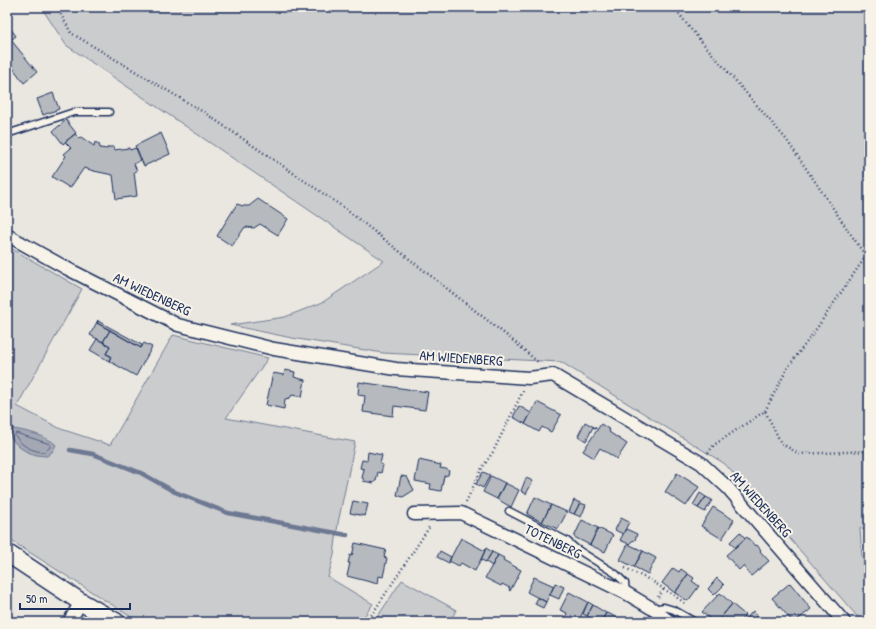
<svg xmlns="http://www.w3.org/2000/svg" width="876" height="629" viewBox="0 0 876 629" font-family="'Patrick Hand',sans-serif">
	<rect width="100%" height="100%" fill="#eae7e0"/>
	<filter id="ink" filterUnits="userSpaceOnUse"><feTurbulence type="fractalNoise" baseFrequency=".025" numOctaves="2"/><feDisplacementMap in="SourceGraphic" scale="8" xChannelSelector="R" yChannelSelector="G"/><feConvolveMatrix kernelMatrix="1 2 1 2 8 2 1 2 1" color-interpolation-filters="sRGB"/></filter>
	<g filter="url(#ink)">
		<path fill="#cbcccd" stroke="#737e96" d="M41,7H869V532L860,528L862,558L869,566V622H862L725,464L561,362L383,353L292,338L230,325L285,317L323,302L384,261L66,45Z
			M7,246L82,289L17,406L61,429L110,445L173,335L268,358L226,418L355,442L338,523L334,555L328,577L373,604L360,622H139L7,538Z
			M402,580L456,610L450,622H374Z"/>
		<path fill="#a3a8b4" stroke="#6d7892" d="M12,429C24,430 48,436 56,445L52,452L47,456C32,456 18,450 10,436Z"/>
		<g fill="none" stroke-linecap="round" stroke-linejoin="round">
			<path stroke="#515f80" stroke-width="1" d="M16,433L50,444V447L45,452C34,452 20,446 15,435Z"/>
			<path stroke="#6d7892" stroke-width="4.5" d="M7,425L12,429
				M70,450L93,454L141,473L175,492L228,513L347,535"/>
		</g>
		<path fill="#b6babf" stroke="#1b2f5e" d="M8,25L16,36L7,43V26Z
			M11,40L37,72L24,83L13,68L7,73V53L9,52L7,49V43Z
			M53,93L59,109L43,115L37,99Z
			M66,120L76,133L63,144L53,131Z
			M161,133L170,154L144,166L135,146Z
			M75,134L79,138L81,137L94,146L95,142L99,144L100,148L107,149L108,147H114V150L129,148L130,150L136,148L141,160L134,164L137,171L134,172L137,196L116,199L113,175L94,171L84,168L70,188L52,177L66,156L64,154L71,148L65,142Z
			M258,199L288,219L278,235L260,224L254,228L245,227L232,246L217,236L237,204L243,206H249Z
			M98,320L97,323L110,330L103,342L90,335Z
			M98,321L142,345L141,348L97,323Z
			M110,330L141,348L144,343L152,347L136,376L109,361L111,356L106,354L110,346L103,342Z
			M97,339L110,346L106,354L111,356L109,361L90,350Z
			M285,370L295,372L294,377L305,380L302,397L292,395L290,398L285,399L284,409L266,405L273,373L284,375Z
			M359,382L428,392L425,410L394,406L393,416L363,412L365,396L358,395Z
			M537,402L561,415L551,432L542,427L539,432L525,424Z
			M519,406L531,413L525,424L513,417Z
			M585,422L596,428V429L593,427L586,441L578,436Z
			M601,424L610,430L609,432L627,444L617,459L600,448L594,458L583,451Z
			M368,452L382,455L380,464L383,465L381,473L378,472L376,481H375L374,483L363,481L364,479L362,478L364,469L360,468L362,460L367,461Z
			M419,460L441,465L440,468L446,469L449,471L448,475L444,476L441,491L430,489L431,484L415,481Z
			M483,472L490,475L483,488L476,484Z
			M677,473L699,487L686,506L665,492Z
			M401,476L407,477L414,490L403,497L397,495Z
			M491,476L505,483L497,499L483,492Z
			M526,478L533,481L526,494L521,491Z
			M505,483L519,490L511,507L497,499Z
			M700,493L706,497L698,508L693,505Z
			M535,497L551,505L542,522L527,514Z
			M706,497L712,500L705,512L698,508Z
			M574,500L580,503L574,514L569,512Z
			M353,501L368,504L365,516L350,513Z
			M580,503L586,505L581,517L574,514Z
			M551,505L567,512L558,529L542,522Z
			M713,507L734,520L722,539L701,526Z
			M621,518L629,522L623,534L615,530Z
			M582,520L598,528L590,545L574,537Z
			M598,528L613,535L605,552L590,545Z
			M626,529L637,534L635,540L632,541L629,544L620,540Z
			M740,532L745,538L735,548L730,542Z
			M747,537L755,546L757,545L761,550L760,551L769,561L751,576L743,566L739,570L726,555Z
			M461,538L485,551L475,571L461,563L459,566L449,561Z
			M355,543L386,550L384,557L387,558L383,577L379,576L378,584L347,576L350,563H348L350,555L352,556Z
			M628,544L643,551L634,567L620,560Z
			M486,548L492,552L486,562L481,560Z
			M440,551L451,557L449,563L437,557Z
			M643,551L656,558L648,574L634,567Z
			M492,552L498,555L492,566L486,562Z
			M498,555L504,558L503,560L521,570L510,591L509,590L510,588L502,584L501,586L485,578Z
			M673,568L679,572L681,569L688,574L675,593L662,583Z
			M688,574L694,578L692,581L699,586L688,601L675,593Z
			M534,577L554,586L546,602L527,592Z
			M717,578L724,585L714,595L708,589Z
			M555,583L564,587L559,599L550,595Z
			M790,583L811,609L795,622H793L772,598Z
			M569,592L588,602L579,620L578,619L576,622H563L567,613L560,610Z
			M720,593L732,604L717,622H714L702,612Z
			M538,597L546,602L543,608L535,604Z
			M588,602L593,605L587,616L583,614Z
			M732,604L745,615L740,622H717Z
			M593,605L606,613L601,622H597L587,616Z
			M753,611L758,616L752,622H743Z
			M606,613L610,614L624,622H601Z
			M757,617L761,621L760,622H752Z"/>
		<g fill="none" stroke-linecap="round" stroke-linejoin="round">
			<g stroke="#1b2f5e" stroke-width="9">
				<path id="service" d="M7,134L74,112H109
					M509,511L567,541L575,548L616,574L625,583L626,593
					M653,609L664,607L674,610L695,622"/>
			</g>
			<g stroke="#1b2f5e" stroke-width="15">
				<path id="minor" d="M7,235L68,269L178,325L274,349L396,369L529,378L553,375L701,463L728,488L844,622
					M414,514L461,513L626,593L653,609L670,622
					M69,622L81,602"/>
			</g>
			<g stroke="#1b2f5e" stroke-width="20">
				<path id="secondary" d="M7,553L81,602L116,622"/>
			</g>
			<path stroke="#1b2f5e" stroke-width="2.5" stroke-dasharray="1 3" stroke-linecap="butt" d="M57,7L71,33L205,113L343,207L510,338L539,363
				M674,7L689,27L786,139L869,261
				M765,411L788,367L810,338L866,256
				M708,453L714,445L765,411L781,443L799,454L869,451
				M466,502L482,468L493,452L523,391
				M625,568L652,581L685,603
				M658,597L664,589
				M367,622L430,526"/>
			<use href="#service" stroke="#f7f3e8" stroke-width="6"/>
			<use href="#minor" stroke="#f7f3e8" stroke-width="12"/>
			<use href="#secondary" stroke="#f7f3e8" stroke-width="17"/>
		</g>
	</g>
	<g text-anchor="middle" stroke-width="4" stroke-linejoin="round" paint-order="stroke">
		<g font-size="14" fill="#1b2f5e" stroke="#f7f3e8">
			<text transform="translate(152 294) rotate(25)" y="5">AM WIEDENBERG</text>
			<text transform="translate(461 358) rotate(4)" y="5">AM WIEDENBERG</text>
			<text transform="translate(761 504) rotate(48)" y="5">AM WIEDENBERG</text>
			<text transform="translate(553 541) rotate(26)" y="5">TOTENBERG</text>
		</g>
	</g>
	<rect width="876" height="629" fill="none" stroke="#f7f3e8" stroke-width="24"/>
	<rect x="12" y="12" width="852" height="605" fill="none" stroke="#1b2f5e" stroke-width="1.5" filter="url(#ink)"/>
	<path d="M20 603v6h110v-6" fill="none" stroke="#1b2f5e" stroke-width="2"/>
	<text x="26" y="603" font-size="12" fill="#1b2f5e" stroke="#f7f3e8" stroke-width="3" paint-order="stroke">50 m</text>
</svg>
